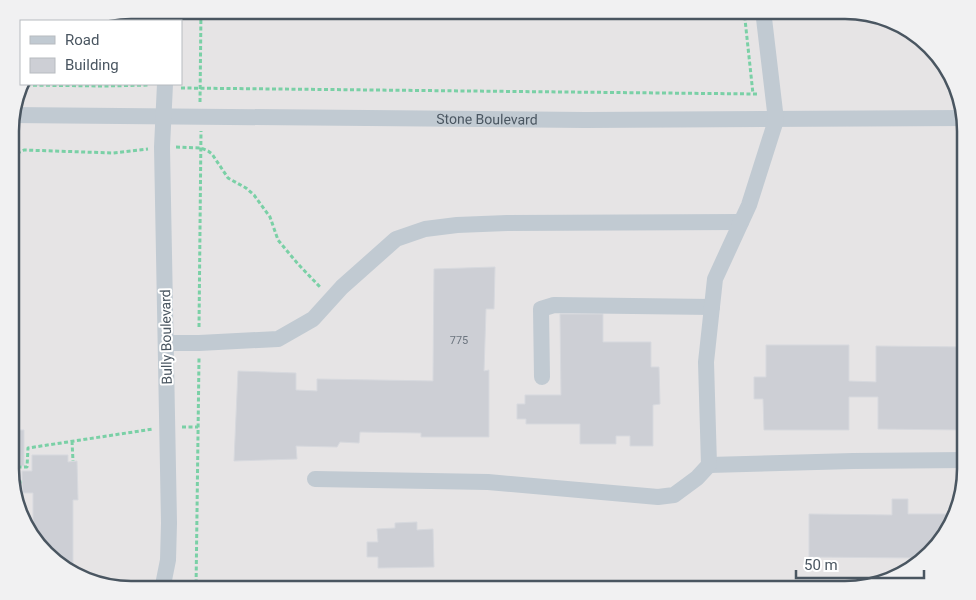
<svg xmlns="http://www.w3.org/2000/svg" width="976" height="600" viewBox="0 0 976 600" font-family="Roboto,sans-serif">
	<rect width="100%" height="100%" fill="#f5f3f3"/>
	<path fill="#e6e4e5" d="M131,10H845L912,30L950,70L966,123V476L946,536L906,574L852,590H131L64,570L26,530L11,484V116L21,82V84H181V21H82L85,19Z"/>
	<path fill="#cdcfd5" stroke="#d7d9de" d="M495,267L494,309H486L484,371L489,370V437H421V433L360,432L359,443L340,442L337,447L296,446L297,459L234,461L238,371L296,373V390L317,391V379L433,381L434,269Z
		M560,314H603V342H651V367H659L660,404L653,405V446H630V436H616V444H580V424H526V419H517V404H525V395H561Z
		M766,345H849V381L876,382V346L966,347V430L878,429V397H849V430H764L763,399H754V377H766Z
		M11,425H13L15,430H24V466L11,465Z
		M32,455H68V462L77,461L78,500H73V572L64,570L33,537V493H23L22,482V471H32Z
		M892,499H908V514H953L946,536L922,558L809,557V514L892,515Z
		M417,522V530L433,529L434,567L378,568V557H367V542H378L377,529L395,528V523Z"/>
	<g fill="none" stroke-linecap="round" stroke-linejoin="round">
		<path stroke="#7ad0a6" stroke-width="3" stroke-dasharray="4 2.5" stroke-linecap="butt" d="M744,10L753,94
			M114,21V13
			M20,85L105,86L150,85
			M181,88L757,94
			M200,102L201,10
			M176,147L201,148L208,151L212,154L228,178L246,188L254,195L270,217L278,240L298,264L321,288
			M11,156L24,150L113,153L148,149
			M199,327L201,131
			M182,427H198
			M72,441L73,461
			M11,467H27L28,448L153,429
			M11,482H22
			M196,590L199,358"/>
		<g stroke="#c1cad2" stroke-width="16">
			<path d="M163,10L164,21"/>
			<path id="s1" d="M11,115L585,120L964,118"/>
			<path d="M166,343H199L278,339L313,319L342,287L396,239L425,229L457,225L507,223L741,222"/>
			<path d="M542,377L541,309L554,305L712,307"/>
			<path d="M709,465L853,461L966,460"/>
			<path d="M315,479L488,482L658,497L674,495L697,478L709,465L706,362L715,279L749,205L776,120L763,10"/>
			<path d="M162,590L168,560L169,523L162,147L165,84"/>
		</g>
	</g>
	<g text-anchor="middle" stroke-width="4" stroke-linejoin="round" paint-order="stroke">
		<g font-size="11" fill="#6b747e">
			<text x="459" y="344">775</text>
		</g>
		<g font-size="14" fill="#4a5661" stroke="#fff">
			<text dy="5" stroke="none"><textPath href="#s1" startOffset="476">Stone Boulevard</textPath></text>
			<text transform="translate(166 337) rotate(-91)" y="5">Bully Boulevard</text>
		</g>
	</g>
	<path d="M0 0H976V600H0ZM131 19H845A112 112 0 0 1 957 131V469A112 112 0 0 1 845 581H131A112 112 0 0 1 19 469V131A112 112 0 0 1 131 19Z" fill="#f1f1f2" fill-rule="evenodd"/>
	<path fill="none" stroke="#4a5661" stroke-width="2.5" d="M131 19H845A112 112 0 0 1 957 131V469A112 112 0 0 1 845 581H131A112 112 0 0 1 19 469V131A112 112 0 0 1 131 19Z"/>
	<rect x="20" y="20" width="162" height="65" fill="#ffffff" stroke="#b7bbc0"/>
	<rect x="30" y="36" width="25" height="8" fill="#c1cad2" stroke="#b7bbc0"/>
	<text x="65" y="45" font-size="15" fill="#4a5661">Road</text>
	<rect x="30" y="58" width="25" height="15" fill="#cdcfd5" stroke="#b7bbc0"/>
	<text x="65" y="70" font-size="15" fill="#4a5661">Building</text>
	<path d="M796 570v8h128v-8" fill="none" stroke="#4a5661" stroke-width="2.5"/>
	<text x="804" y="570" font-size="15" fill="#4a5661" stroke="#ffffff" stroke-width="4" paint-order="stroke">50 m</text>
</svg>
